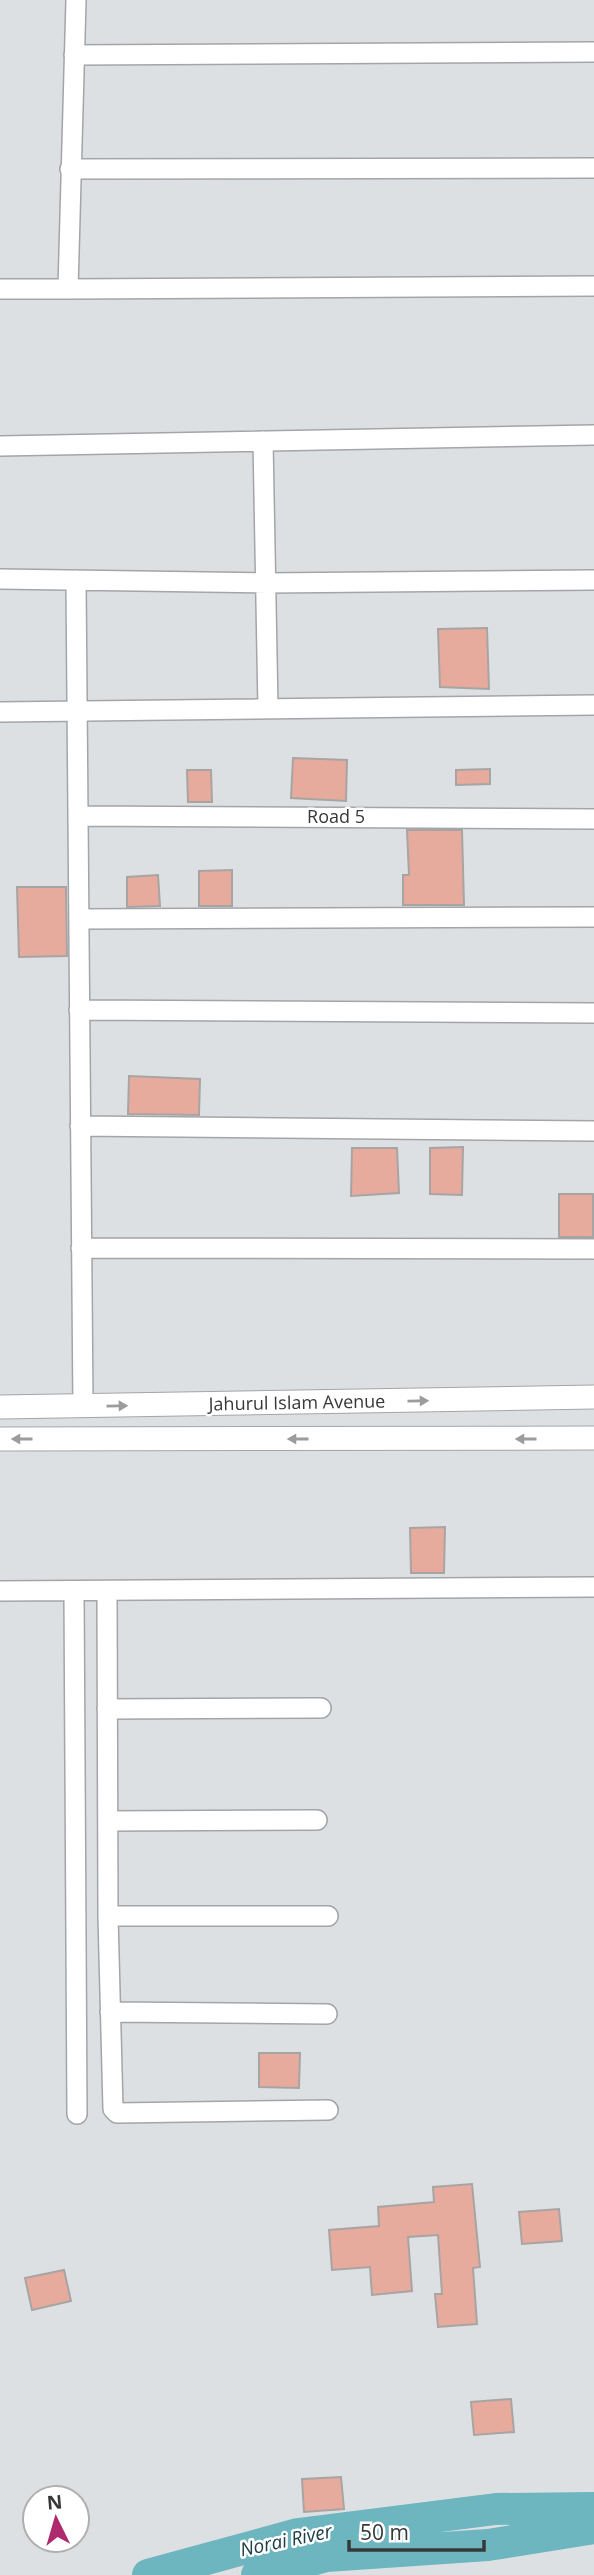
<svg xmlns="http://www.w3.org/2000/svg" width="594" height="2575" viewBox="0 0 594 2575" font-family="'Open Sans',sans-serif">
	<rect width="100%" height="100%" fill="#dde0e3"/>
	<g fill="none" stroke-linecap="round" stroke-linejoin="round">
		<path stroke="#6db5bf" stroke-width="32" d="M148,2575L298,2534L496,2509L594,2508
			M257,2575L326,2556L488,2545L594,2528"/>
	</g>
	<path fill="#e7ab9e" stroke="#a8a4a3" stroke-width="2" d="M487,628L489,689L440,687L438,629Z
		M293,758L347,760L346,801L291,798Z
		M490,769V784L456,785V770Z
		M187,770H211L212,802H188Z
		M407,830H462L464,905H403V875H409Z
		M232,870V906H199V871Z
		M158,875L160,906L127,907V877Z
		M17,887H66L67,956L19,957Z
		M129,1076L200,1079L199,1115L128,1114Z
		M463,1147L462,1195L430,1194V1148Z
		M352,1148H397L399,1193L351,1196Z
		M559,1194H593V1237H559Z
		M445,1527L444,1573H411L410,1528Z
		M259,2053H300L299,2088L259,2087Z
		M472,2184L480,2267L473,2268L477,2324L438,2327L435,2294H442L438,2235L408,2237L412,2291L372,2295L370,2267L332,2270L329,2230L379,2226L378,2207L434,2202L433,2187Z
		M559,2209L562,2241L522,2244L519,2212Z
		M64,2270L71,2301L32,2310L25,2278Z
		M511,2399L514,2432L474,2435L471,2402Z
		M341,2477L344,2509L304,2512L302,2479Z"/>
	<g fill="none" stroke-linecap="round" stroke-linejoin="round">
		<g stroke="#a3a5a8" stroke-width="22">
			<path id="minor" d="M74,55L594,52
				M70,169L594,168
				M0,289H68L76,0
				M68,289L594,286
				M263,441L268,709
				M0,446L594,435
				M0,579L267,583L594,580
				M76,580L83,1407
				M0,712L594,705
				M78,816L594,819
				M79,919L594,917
				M79,1010L594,1013
				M80,1126L594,1131
				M81,1248L594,1249
				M0,1591L594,1587
				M74,1592L77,2114
				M107,1592L108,1916L113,2109L117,2113L328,2110
				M107,1709L321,1708
				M108,1821L317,1820
				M108,1916H328
				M110,2012L327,2014"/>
		</g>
		<g stroke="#a3a5a8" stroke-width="25">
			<path id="tertiary" d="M0,1407L594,1397
				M0,1439L594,1438"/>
		</g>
		<use href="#minor" stroke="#fff" stroke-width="19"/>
		<use href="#tertiary" stroke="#fff" stroke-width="23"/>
	</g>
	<defs><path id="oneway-solid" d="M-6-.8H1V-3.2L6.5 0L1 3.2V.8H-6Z" transform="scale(1.75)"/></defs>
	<g fill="#9b9c9c">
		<use href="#oneway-solid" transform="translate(418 1401) rotate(-1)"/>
		<use href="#oneway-solid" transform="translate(117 1406) rotate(-1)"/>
		<use href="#oneway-solid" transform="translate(22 1439) rotate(180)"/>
		<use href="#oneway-solid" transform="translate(298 1439) rotate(180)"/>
		<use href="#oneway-solid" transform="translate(526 1439) rotate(180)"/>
	</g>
	<g text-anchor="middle" stroke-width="5" stroke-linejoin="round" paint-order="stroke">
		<g font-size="18" fill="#373839" stroke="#fff">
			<text x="336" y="823">Road 5</text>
			<text transform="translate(297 1403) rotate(-1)" y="6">Jahurul Islam Avenue</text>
		</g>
		<g font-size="19" font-style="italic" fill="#1d4045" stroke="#fff">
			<text transform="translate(286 2540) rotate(-12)" y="7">Norai River</text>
		</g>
	</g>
	<g transform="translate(56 2519) rotate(355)"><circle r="33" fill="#ffffff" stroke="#afafb0" stroke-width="2"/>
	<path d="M0-5L12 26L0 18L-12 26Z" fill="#af2970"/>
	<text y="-10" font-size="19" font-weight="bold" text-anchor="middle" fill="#373839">N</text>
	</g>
	<path d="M349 2540v10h135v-10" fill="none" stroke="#373839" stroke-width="3.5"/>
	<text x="360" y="2540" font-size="21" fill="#373839" stroke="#ffffff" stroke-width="5" paint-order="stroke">50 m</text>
</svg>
